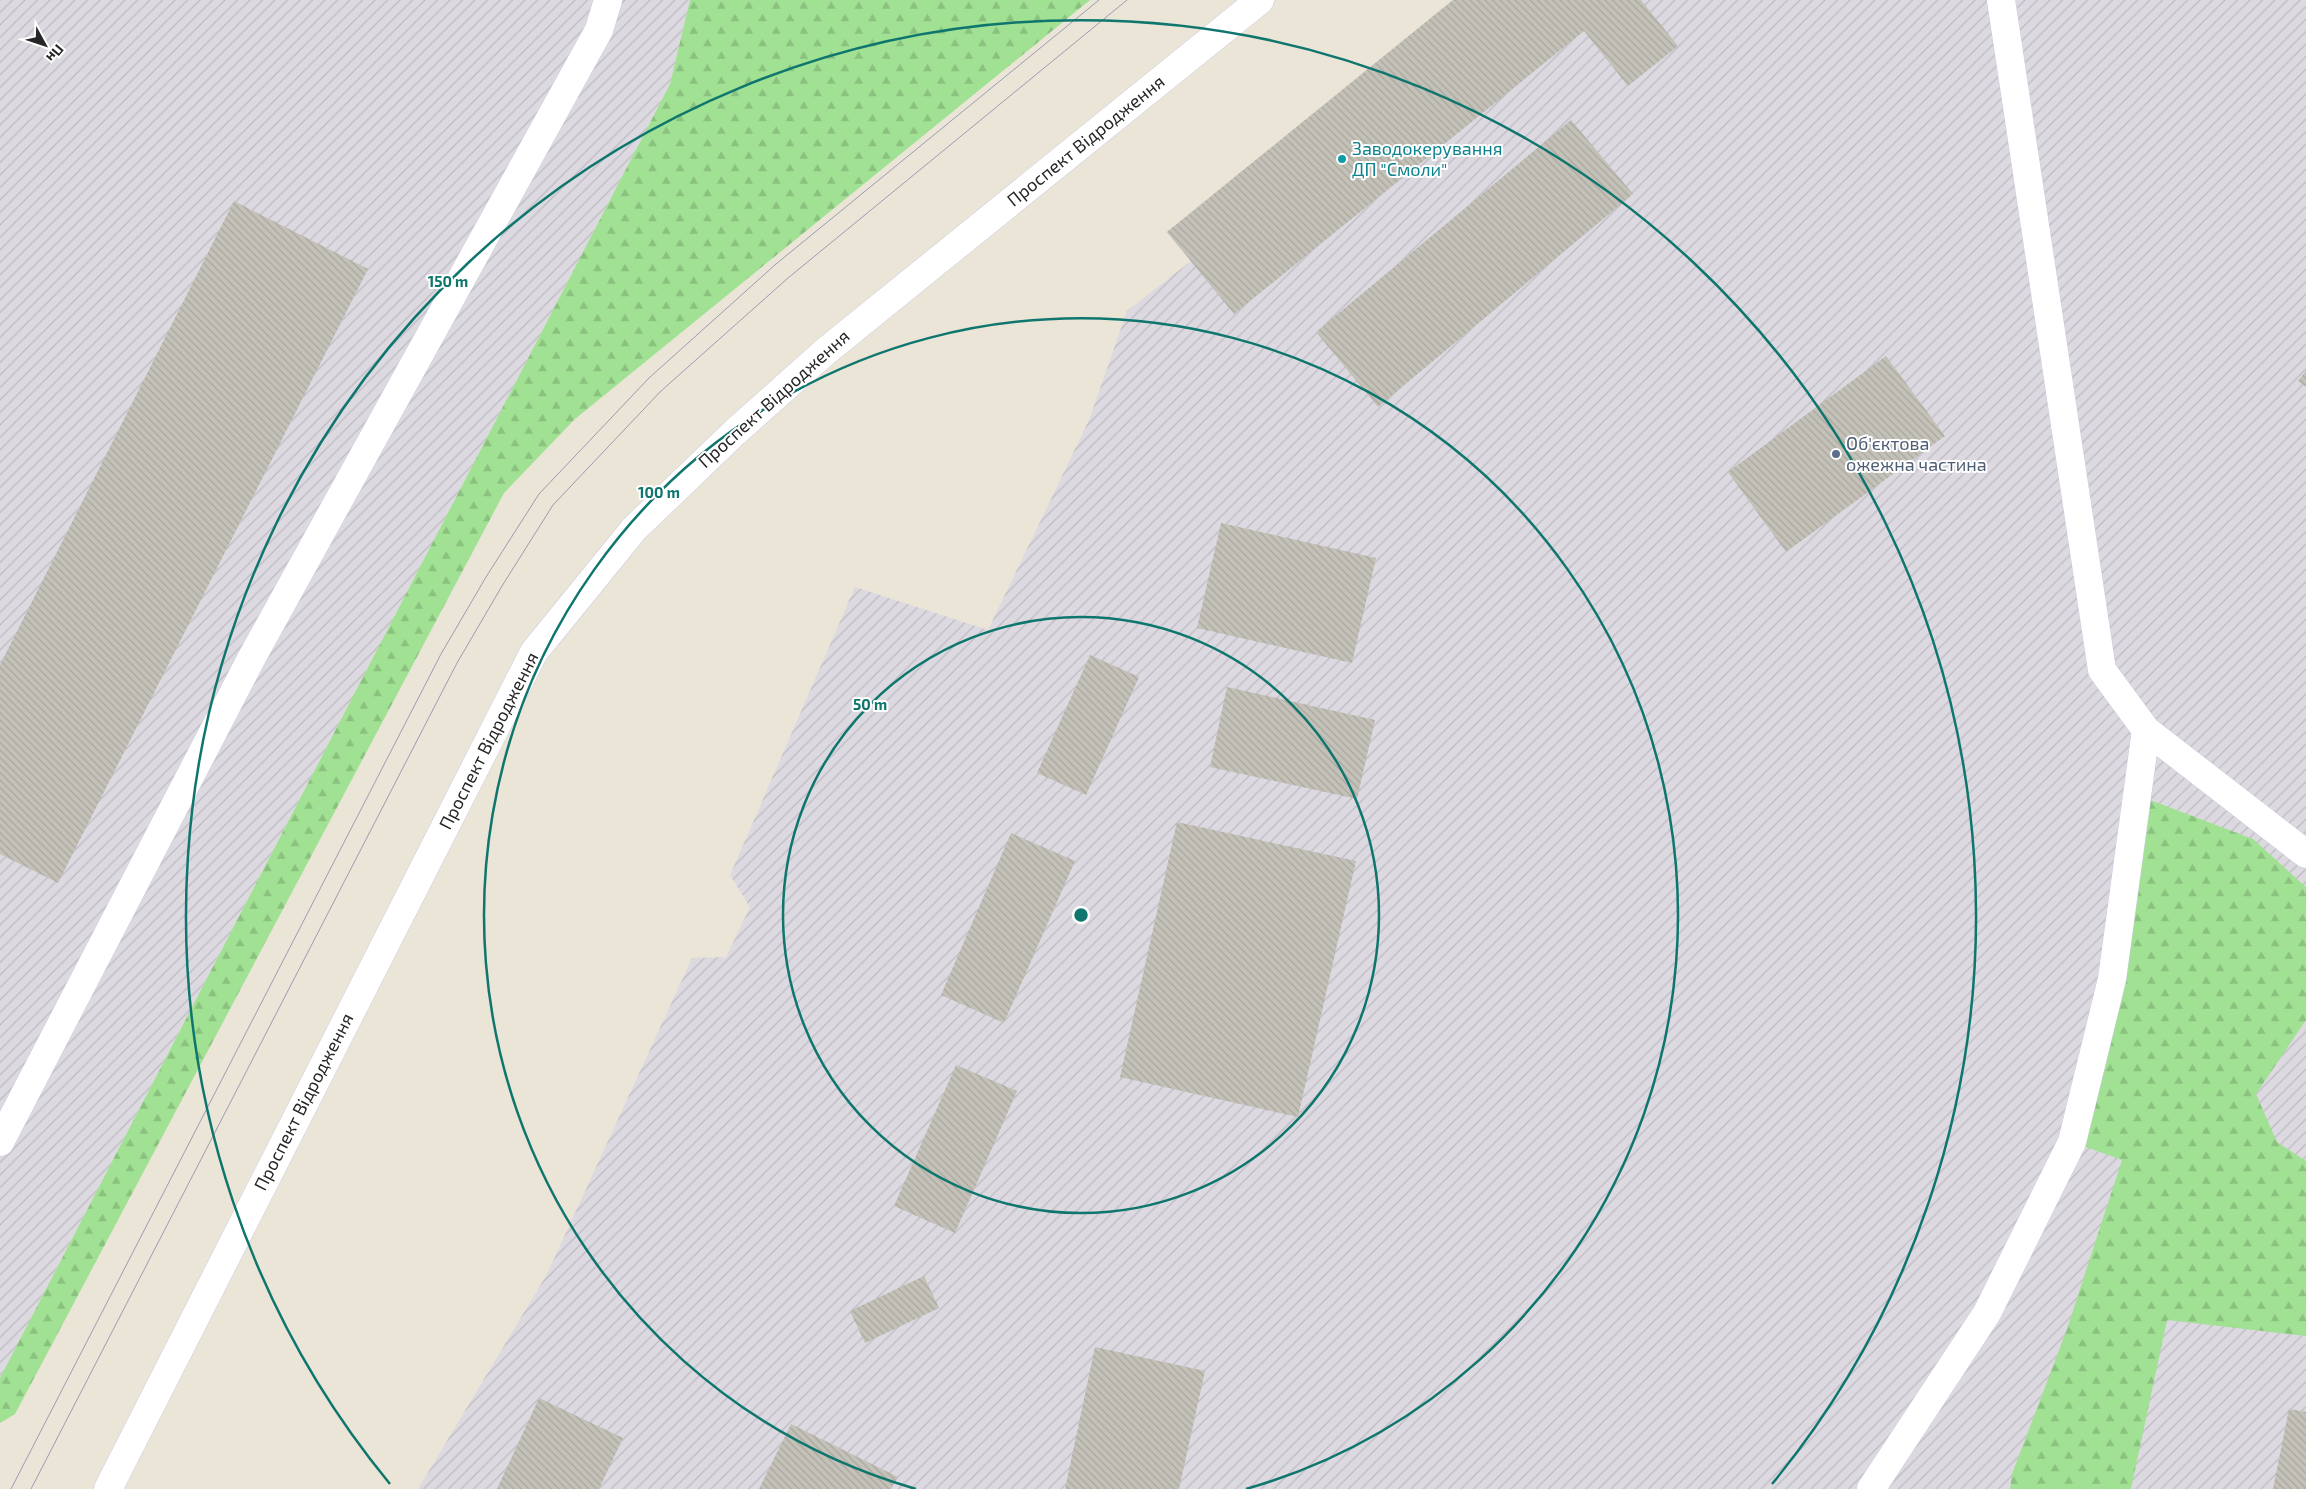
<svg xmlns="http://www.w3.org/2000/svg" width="2306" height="1489" viewBox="0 0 2306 1489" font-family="'Exo 2',sans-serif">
	<defs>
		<pattern id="industrial-furrows" width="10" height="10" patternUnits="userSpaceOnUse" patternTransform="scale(1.25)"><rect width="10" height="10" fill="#ddd9e1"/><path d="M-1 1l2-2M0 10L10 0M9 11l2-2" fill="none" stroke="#bebac1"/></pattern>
		<pattern id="forest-firs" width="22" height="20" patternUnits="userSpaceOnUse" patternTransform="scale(1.25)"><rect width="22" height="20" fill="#a1e193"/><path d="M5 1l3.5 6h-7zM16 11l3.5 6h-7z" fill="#8ac17f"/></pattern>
		<pattern id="building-back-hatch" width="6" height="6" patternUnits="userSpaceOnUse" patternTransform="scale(1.25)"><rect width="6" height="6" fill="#c4c1b8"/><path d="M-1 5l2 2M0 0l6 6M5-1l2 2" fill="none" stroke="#a8a69e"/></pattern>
	</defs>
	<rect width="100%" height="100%" fill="#eae5d7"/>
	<path fill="url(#industrial-furrows)" d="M0,0H690L670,84L0,1378Z
		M1453,0H2306V1489H418L547,1274L692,958L726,957L750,907L730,875L855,587L988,630L1089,420L1127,311L1191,261L1167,232Z"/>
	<path fill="url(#forest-firs)" d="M690,0H1090L575,419L504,493L15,1414L0,1423V1378L670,84Z
		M2137,795L2253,839L2306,887V1020L2256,1094L2277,1142L2306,1161V1336L2167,1320L2131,1489H2010L2012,1474L2067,1329L2122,1160L2072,1142Z"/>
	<path fill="url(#building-back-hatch)" d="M1453,0H1641L1678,46L1628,86L1584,31L1234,314L1167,232Z
		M1571,120L1633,194L1378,407L1316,332Z
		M234,201L368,269L58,883L0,854V665Z
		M1886,356L1945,436L1786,552L1728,472Z
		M2306,371V387L2298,381Z
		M1221,523L1376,558L1352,663L1197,628Z
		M1090,655L1139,677L1086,795L1037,773Z
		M1227,687L1375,720L1357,799L1210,767Z
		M1177,822L1356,861L1298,1117L1120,1077Z
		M1011,833L1075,861L1004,1023L941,995Z
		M956,1065L1017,1091L955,1233L894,1206Z
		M924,1276L939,1308L865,1343L850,1311Z
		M1095,1347L1205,1371L1179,1489H1065Z
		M539,1398L623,1438L599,1489H497Z
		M2289,1409L2306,1412V1489H2273Z
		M791,1424L898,1477L891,1489H759Z"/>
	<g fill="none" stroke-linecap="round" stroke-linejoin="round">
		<g stroke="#cdcde0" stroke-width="29">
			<path id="minor" d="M2001,0L2102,670L2146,730L2306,854
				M0,1142L251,659L599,30L608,0
				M108,1489L534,652L634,529L734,433L826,351L1260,0
				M1871,1489L1987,1313L2072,1142L2112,979L2146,730"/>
		</g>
		<use href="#minor" stroke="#fff" stroke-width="28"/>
		<path stroke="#9b9bb1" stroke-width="1" d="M11,1489L441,654L486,577L539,494L649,378L776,264L1099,0
			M31,1489L457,663L502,586L553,505L661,391L788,278L1127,0"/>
	</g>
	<g fill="none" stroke="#0f766e" stroke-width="2.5">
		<circle cx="1081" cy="915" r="298"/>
		<path d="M916 1489A597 597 0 1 1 1246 1489"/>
		<path d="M390 1484A895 895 0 1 1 1772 1484"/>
	</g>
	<circle fill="#0f9aa8" stroke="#fff" stroke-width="2" cx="1342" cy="159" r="5"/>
	<circle fill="#5c6f8a" stroke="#fff" stroke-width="2" cx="1836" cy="454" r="5"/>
	<g text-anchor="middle" stroke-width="4" stroke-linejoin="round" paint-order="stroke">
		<g font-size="18" fill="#262626" stroke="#fff">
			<text transform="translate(1086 141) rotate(-39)" y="6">Проспект Відродження</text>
			<text transform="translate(774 399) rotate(-42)" y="6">Проспект Відродження</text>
			<text transform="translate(489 741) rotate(-63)" y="6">Проспект Відродження</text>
			<text transform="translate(304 1102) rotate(-63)" y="6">Проспект Відродження</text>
		</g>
		<g font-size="18" fill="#0d838f" stroke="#fff" text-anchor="start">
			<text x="1352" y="155">Заводокерування<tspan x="1352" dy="21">ДП "Смоли"</tspan></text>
		</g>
		<g font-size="18" fill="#4e5e75" stroke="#fff" text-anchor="start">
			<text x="1846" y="450">Об'єктова<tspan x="1846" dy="21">ожежна частина</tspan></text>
		</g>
	</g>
	<circle cx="1081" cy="915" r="8" fill="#0f766e" stroke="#fff" stroke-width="2.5"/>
	<g font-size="15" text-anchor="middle" font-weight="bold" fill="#0f766e" stroke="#fff" stroke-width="4" stroke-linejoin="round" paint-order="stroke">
		<text x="448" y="287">150 m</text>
		<text x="659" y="498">100 m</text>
		<text x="870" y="710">50 m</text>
	</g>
	<g transform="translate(45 45) rotate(130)" stroke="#ffffff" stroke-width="4" paint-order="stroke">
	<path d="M0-4L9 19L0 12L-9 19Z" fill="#262626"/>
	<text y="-8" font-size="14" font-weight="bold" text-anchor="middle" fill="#262626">Пн</text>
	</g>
</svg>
